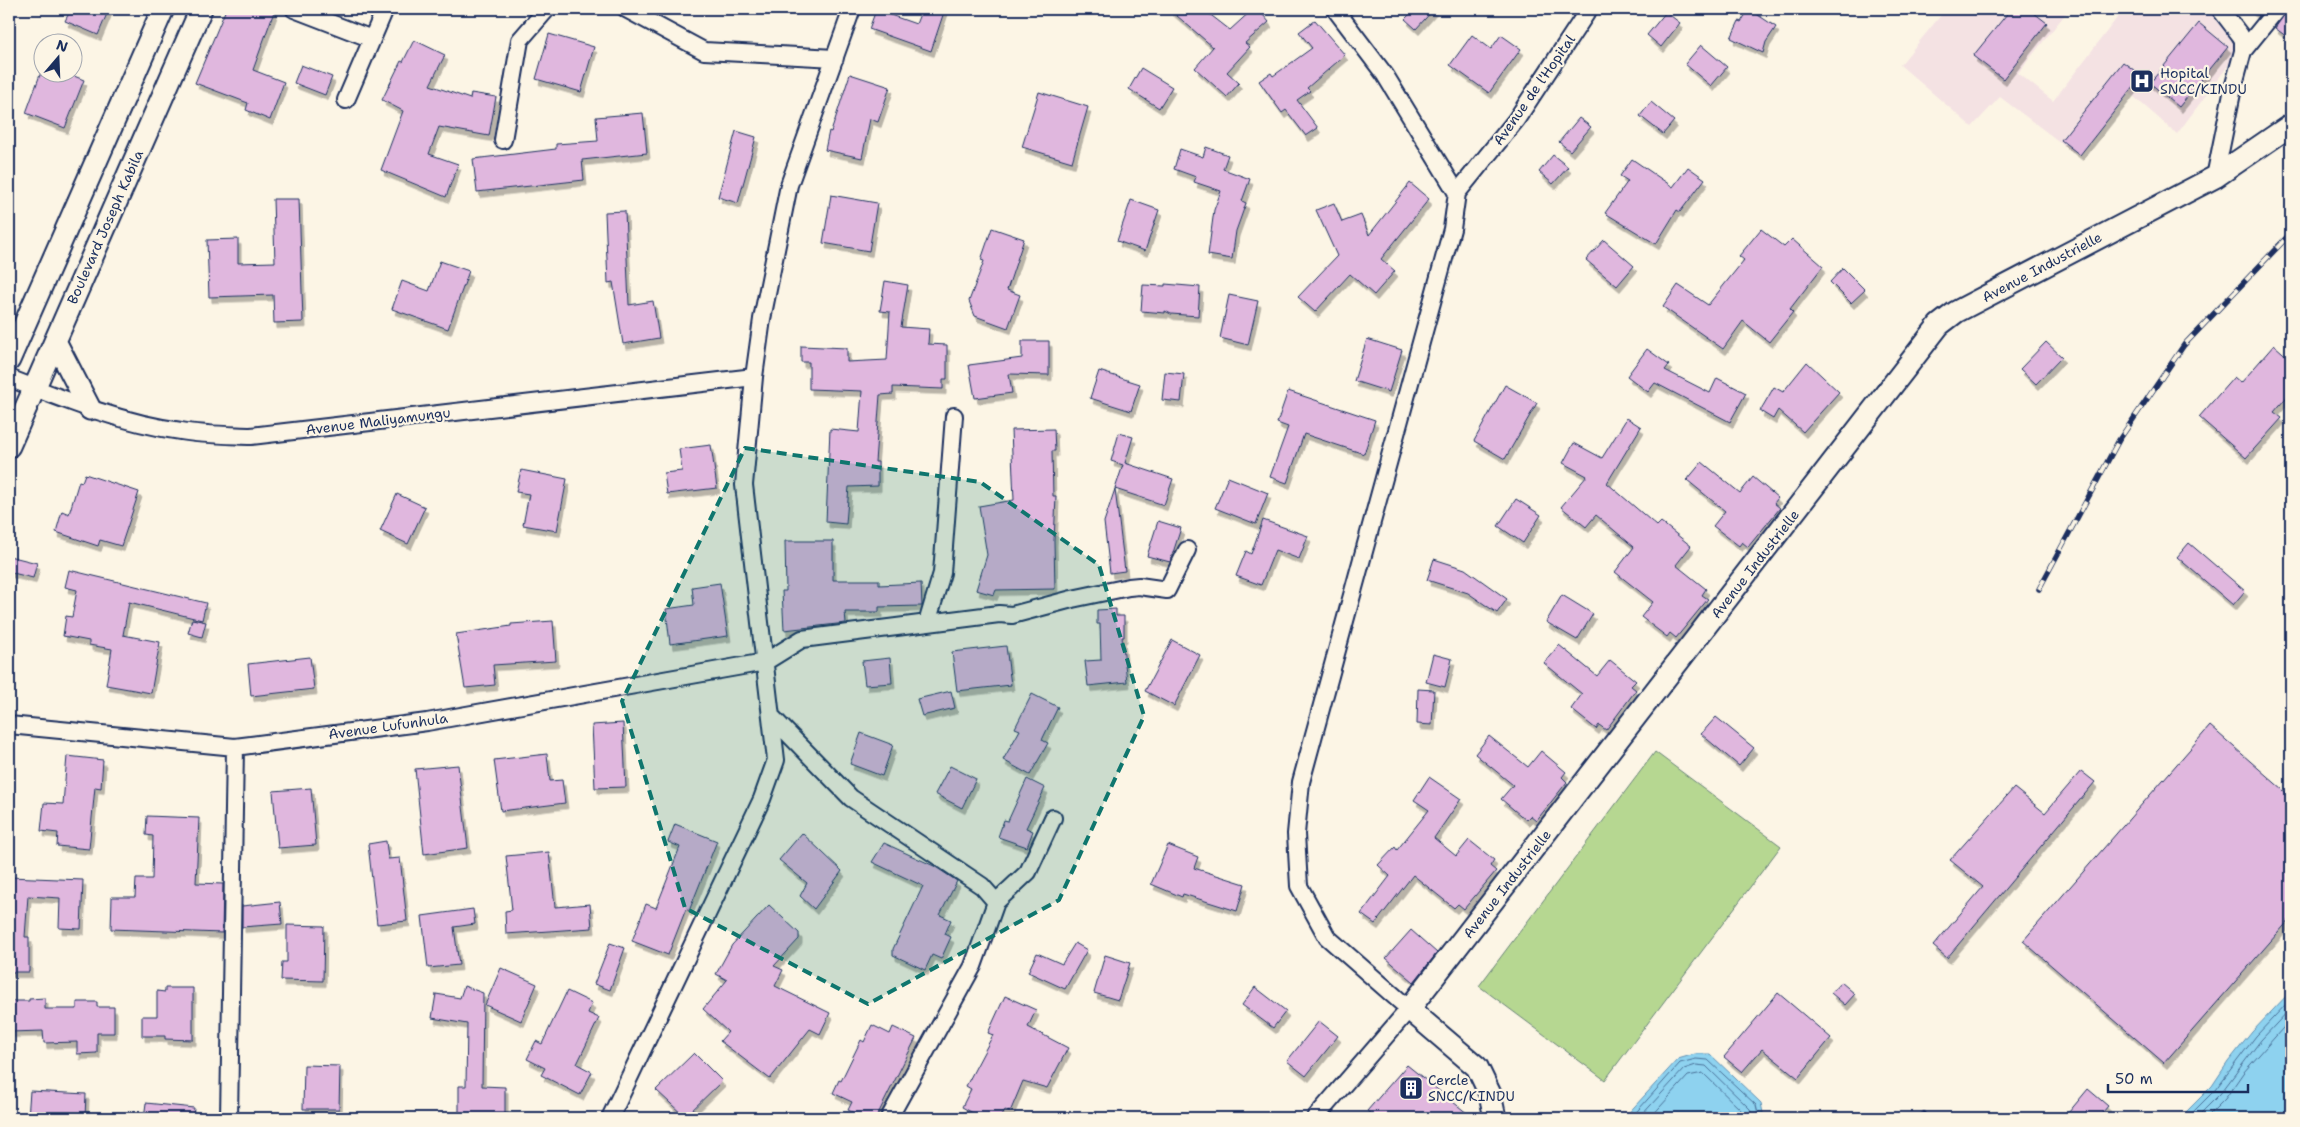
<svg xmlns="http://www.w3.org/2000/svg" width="2300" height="1127" viewBox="0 0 2300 1127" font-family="'Shantell Sans',sans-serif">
	<defs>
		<filter id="shadow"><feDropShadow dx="3" dy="5.5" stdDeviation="0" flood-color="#0004"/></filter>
	</defs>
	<rect width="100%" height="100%" fill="#fcf5e5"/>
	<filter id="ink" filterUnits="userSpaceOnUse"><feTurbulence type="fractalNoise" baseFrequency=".02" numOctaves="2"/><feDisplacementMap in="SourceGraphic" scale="10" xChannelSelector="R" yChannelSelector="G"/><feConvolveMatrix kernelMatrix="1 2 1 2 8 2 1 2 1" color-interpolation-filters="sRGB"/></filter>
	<g filter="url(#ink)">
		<path fill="#f4e2e3" d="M1946,9H2063L2067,12L2018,73L2053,101L2124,9H2205L2245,43L2177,134L2126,90L2073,152L2000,97L1972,127L1900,65Z"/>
		<path fill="#b6d791" stroke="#688378" d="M1655,752L1781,846L1605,1080L1479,986Z"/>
		<path fill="#8ed2ef" stroke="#6091b5" d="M2291,991V1118H2180L2212,1086L2228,1062L2252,1032Z
			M1695,1054H1710L1761,1103L1764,1118H1624L1678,1059Z"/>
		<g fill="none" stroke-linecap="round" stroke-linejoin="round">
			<path stroke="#497098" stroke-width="1" d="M1631,1118L1680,1063L1696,1059L1708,1060L1756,1105L1759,1118
				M1639,1118L1684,1069L1696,1065L1706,1066L1750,1109L1753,1118
				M1650,1118L1688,1076L1703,1073L1743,1112L1745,1118
				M2187,1118L2215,1090L2256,1036L2291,999
				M2196,1118L2220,1094L2261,1040L2291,1008
				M2206,1118L2225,1099L2243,1073L2291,1019"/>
		</g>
		<path fill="#e0b7de" stroke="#1b2f5e" filter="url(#shadow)" d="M71,9H109L98,35L65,21Z
			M226,9H275L253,70L284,82L270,120L246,110L248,103L195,83Z
			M922,9H945L931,51L869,29L876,10L916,24Z
			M1169,9H1203L1230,30L1253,9H1258L1269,22L1245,43L1250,47L1227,72L1239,83L1227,97L1195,68L1213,47Z
			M1415,9H1434L1416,29L1405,19Z
			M1749,9L1776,27L1766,42L1763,53L1731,38L1739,21L1741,22Z
			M2011,9H2029L2047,23L2003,79L1973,56Z
			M2250,9H2264L2259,16Z
			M1666,12L1680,23L1661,47L1647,35Z
			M2285,14L2291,19V40L2275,28Z
			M1315,20L1345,55L1307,88L1310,91L1297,100L1318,128L1306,136L1286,110L1282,113L1259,81L1271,73L1273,76L1312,48L1299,32Z
			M2199,23L2228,47L2179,107L2150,83Z
			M549,34L594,47L581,92L536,79Z
			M1472,35L1491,49L1501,35L1521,49L1489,93L1450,65Z
			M414,40L445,55L430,85L470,99L471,93L496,97L489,136L439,127L429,154L458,164L446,197L381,170L403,111L382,100L401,61L403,62Z
			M1701,45L1727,67L1711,86L1685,64Z
			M2123,62L2142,76L2080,155L2061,140Z
			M301,65L332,77L325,95L294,83Z
			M1141,68L1172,87L1159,108L1129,89Z
			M41,72L42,76L44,72H64L84,80L65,128L26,113Z
			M850,74L890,87L878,122L870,119L862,158L825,150L829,131L831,132Z
			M1039,92L1088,107L1072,162L1022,147Z
			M1651,102L1674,121L1663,134L1640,116Z
			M643,113L647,153L582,160L584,180L477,192L473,159L556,149V144L598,141L596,117Z
			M1579,118L1591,127L1570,151L1559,142Z
			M736,131L756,137L738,203L718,197Z
			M1206,147L1228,155L1223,169L1250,179L1242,201L1246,203L1236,231L1232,259L1208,255L1214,210L1221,191L1194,182L1196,177L1174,169L1180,149L1203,157Z
			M1553,155L1568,167L1553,184L1539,172Z
			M1632,159L1673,187L1688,167L1705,179L1680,212L1677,210L1656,244L1605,213L1628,181L1620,176Z
			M1410,183L1429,199L1381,259L1395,271L1374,295L1350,274L1315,312L1298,297L1337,256L1316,210L1334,203L1342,222L1361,215L1369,235Z
			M831,195L877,203L869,251L823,243Z
			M273,199H299L303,322L274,323L273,295L209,297L207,240L238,239V263L275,262Z
			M1131,200L1159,210L1145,251L1117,241Z
			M625,211L629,305L653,301L659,338L623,344L613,282L608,283L605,212Z
			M992,228L1024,239L1007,290L1020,295L1008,328L975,316L969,301L984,261L981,260Z
			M1761,229L1784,247L1792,239L1823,266L1790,309L1793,312L1769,342L1743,321L1723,349L1663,307L1678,285L1708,305L1744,260L1739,256Z
			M1604,240L1634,266L1617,286L1586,260Z
			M440,261L469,271L448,329L392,309L402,281L429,291Z
			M1843,268L1865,290L1851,303L1830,282Z
			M885,281L908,285L901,327L929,329L928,344L947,345V379H943V389L893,387V394L880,395L875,462H878V486L849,487L846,524L826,522L830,429L859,432L862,391L809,389V362H801V346L847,348V362L887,360L890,312L880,311Z
			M1165,284L1200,287L1198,316L1171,314L1165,311V313L1141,311L1143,285L1165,286Z
			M1229,295L1258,301L1248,345L1220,338Z
			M1367,339L1402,350L1389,392L1354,381Z
			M1022,341H1049V375L1009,374L1012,393L975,398L969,365L1022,358Z
			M2046,342L2062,357L2036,384L2020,369Z
			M2274,345L2291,360V392L2274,412L2282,418L2246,458L2199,417L2234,377L2241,383Z
			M1647,349L1669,365L1665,370L1710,393L1717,378L1746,393L1730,422L1655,383L1648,392L1627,376Z
			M1807,362L1839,392L1803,432L1778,410L1773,419L1760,411L1774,387L1783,392Z
			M1099,371L1140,384L1131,411L1090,398Z
			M1165,372L1184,374L1181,402L1162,400Z
			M1505,385L1537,403L1505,459L1474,441Z
			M1288,391L1375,420L1364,454L1304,434L1287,483L1270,477L1288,427L1277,423Z
			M1627,418L1641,427L1607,483L1657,526L1661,522L1691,546L1676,565L1706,589L1702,595L1708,599L1676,638L1670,633L1667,637L1641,617L1653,602L1615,572L1634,547L1596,515L1586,527L1561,507L1587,476L1563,463L1574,443L1602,458Z
			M1054,429L1055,451H1052L1053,496H1056L1054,541L1055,589L996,590L994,595L976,590L987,555L979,506L1014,500L1011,430Z
			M1119,433L1133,437L1125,463L1173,479L1164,505L1115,489L1125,571L1110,573L1104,522L1123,465L1111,461Z
			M711,445L717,488L667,494L664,473L682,471L679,449Z
			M1702,462L1740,493L1753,477L1778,498L1774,503L1780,508L1748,547L1742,542L1739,546L1713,526L1725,511L1687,480Z
			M521,470L567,479L557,531L523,525L529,494L516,492Z
			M85,474L139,492L121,546L100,540L98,546L56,532L62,511L69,514L79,481L82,482Z
			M1228,477L1268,493L1256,524L1215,508Z
			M397,494L425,507L408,544L380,531Z
			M1516,499L1541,515L1523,543L1498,526Z
			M1263,520L1308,536L1299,559L1275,550L1261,585L1236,576L1246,551L1251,554Z
			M1158,521L1181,528L1170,562L1147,556Z
			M785,541H833V580H879V585L921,583L922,606L879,607V612H845L846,623L784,630L782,591H786Z
			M2189,543L2245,591L2233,605L2177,557Z
			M9,556L37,563L33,578L9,572Z
			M1434,559L1465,569L1507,599L1497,613L1468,593L1427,580Z
			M69,570L206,603L202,620L129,602L123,635L160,642L151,693L106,685L112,649L89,645V641L63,636L66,616L72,617L77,590L65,587Z
			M720,583L728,636L670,644L666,609L694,605L692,587Z
			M1562,595L1593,614L1577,640L1546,622Z
			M1116,609V616H1124V637H1122L1127,682L1088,686L1085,661L1101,660L1100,624H1097V610Z
			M192,619L206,622L202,637L188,633Z
			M553,621L556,661L493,665L495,685L465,688L456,634L511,626V624Z
			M1172,640L1200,655L1174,706L1145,691Z
			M1559,645L1597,676L1610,660L1636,681L1631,686L1636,690L1606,730L1599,725L1596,729L1571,709L1582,694L1544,663Z
			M1006,646L1011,685L957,691L952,652Z
			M1433,654L1452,659L1445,687L1426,682Z
			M310,657L314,689L251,696L248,664Z
			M890,658L892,683L865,685L862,661Z
			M1418,689L1434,690L1432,725L1417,724Z
			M951,691L955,708L922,716L917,699Z
			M1032,694L1058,707L1042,740L1048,743L1030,775L1003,760L1020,730L1015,728Z
			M1716,717L1754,748L1739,766L1701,734Z
			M623,723L626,787L595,788L592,725Z
			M2210,726L2291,797V918L2164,1063L2023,941Z
			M861,733L893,745L882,776L850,764Z
			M1489,736L1528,767L1541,751L1566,772L1562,777L1567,782L1536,821L1530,816L1526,820L1501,799L1513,785L1475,754Z
			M547,754L550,781L562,780L565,803L501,811L494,760Z
			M67,756L103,760L101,788L95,787L89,849L57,846L58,833L41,831L44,803L63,804Z
			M458,765L468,848L424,854L415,769Z
			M950,766L976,779L962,808L935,794Z
			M2081,771L2095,782L1947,958L1933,946L1983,887L1950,860L2014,788L2045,813Z
			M1429,777L1461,799L1434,838L1456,856L1469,840L1494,860L1490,866L1496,871L1464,909L1458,904L1454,908L1413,875L1375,924L1361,914L1390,876L1378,865L1395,847L1397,850L1429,810L1414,800Z
			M1027,779L1045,788L1026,828L1033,831L1027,847L998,837L1004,820L1008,821Z
			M311,788L316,845L278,848L273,791Z
			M147,816L199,818L196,883L223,884L222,933L111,929L112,897H135L136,879H152L153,836L146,835Z
			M675,824L717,841L689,911L686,909L668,955L632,941L646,904L656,908L680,847L668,842Z
			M802,833L842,871L814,909L800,896L807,883L779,860Z
			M386,841L388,859L400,858L407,921L377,924L368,844Z
			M884,843L934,866L957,881L940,915L951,920L945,934L951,937L941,959L932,955L925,970L893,955V949L923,886L872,862Z
			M1168,845L1198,857L1194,868L1245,884L1237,911L1183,894L1182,897L1151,884Z
			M549,852L555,907L590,904L592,928L506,934L505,911L512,910L506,856Z
			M9,877L83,880L81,929L59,928L60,898L28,896L25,937H29V972H9Z
			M280,902L282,924L242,927V906Z
			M769,905L799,933V939L774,966L783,970L775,986L830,1013L820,1034L810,1029L770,1079L720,1041L728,1032L703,1009L727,980L716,974L732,945Z
			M473,909L475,924L454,927L459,965L428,968L422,916Z
			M287,925L324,926L323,981L281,980L282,962H287Z
			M1411,930L1437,953L1414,982L1386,958Z
			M610,943L625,948L610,990L594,984Z
			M1075,943L1087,950L1065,989L1028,972L1037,953L1062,964Z
			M1105,955L1130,963L1118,1000L1094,993Z
			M501,968L537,984L521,1021L485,1005Z
			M1841,982L1855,994L1845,1005L1831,993Z
			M464,986L483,993L482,1086L505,1087V1118H459V1086H466L467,1024L432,1018L436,994L460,998Z
			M1255,987L1286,1011L1273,1028L1242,1005Z
			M165,988H193V1040L165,1039V1036H142V1016H157V991L165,992Z
			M567,991L592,1003L588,1013L599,1018L577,1064L592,1072L580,1095L541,1075L545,1068L527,1059L536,1041L542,1044Z
			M1778,993L1831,1038L1798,1078L1762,1049L1742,1072L1724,1057Z
			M1005,996L1036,1010L1028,1027L1068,1048L1047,1088L1023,1081L1010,1112L1005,1110L1000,1118H982L962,1107L971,1089L966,1086L993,1035L988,1033Z
			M45,998V1009H77V1002H97V1007H114V1033H97V1053L77,1054V1042L44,1043L43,1031L9,1032V1001H29V999Z
			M1319,1021L1338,1036L1306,1076L1287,1061Z
			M872,1025L890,1034L893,1027L916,1038L876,1118H864L848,1110L852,1102L833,1093L839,1080L841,1081L861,1040L864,1042Z
			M694,1053L722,1081L685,1117L656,1090Z
			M304,1065L340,1066L339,1109H303Z
			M1407,1065L1473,1118H1376L1367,1111Z
			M2088,1089L2108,1106L2098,1118H2064Z
			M30,1091L86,1094L85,1118H28Z
			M146,1103L194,1108L193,1118H144Z"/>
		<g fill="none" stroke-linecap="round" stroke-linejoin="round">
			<g stroke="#1b2f5e" stroke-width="20">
				<path id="minor" d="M294,9L372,39
					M626,9L704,51L835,58
					M2243,51L2277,9
					M346,100L385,9
					M503,140L520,40L547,9
					M2215,177L2233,88L2243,51V40L2240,35L2220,9
					M1457,193L1516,120L1589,9
					M9,378C65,400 122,423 181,431C204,435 228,435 251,436L754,377
					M927,623L942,573L954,416
					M772,717L851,798L982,886L996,902L973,966L889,1118
					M9,725L235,747L427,722L765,662L802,639L999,614L1012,615L1072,599L1129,587L1139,586L1167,590L1187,550
					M996,902L1028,872L1053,818
					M229,1118L235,747
					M610,1118L762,799L776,760L744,485L754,377L762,319L789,185L852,9
					M1315,1118L1409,1009L1327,937L1299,886L1296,834L1301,782L1452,229L1457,193L1385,75L1335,9"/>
			</g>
			<g stroke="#1b2f5e" stroke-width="25">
				<path id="tertiary" d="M55,341L90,409
					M9,360L163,9
					M9,446L201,9
					M1495,1118L1490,1094L1477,1067L1409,1009L1939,325L1956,312L2215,177L2291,125"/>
			</g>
			<use href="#minor" stroke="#fcf5e5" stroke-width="16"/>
			<use href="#tertiary" stroke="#fcf5e5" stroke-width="21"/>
			<g stroke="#1b2f5e" stroke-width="5.5">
				<path id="rail" d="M2039,589L2119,440L2184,345L2291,233
					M1920,1118L1924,1114"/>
			</g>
			<use href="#rail" stroke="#fcf5e5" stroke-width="4" stroke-dasharray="11" stroke-linecap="butt"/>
		</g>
	</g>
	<path fill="#0f766e" fill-opacity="0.2" stroke="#0f766e" stroke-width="4" stroke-dasharray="10 6" stroke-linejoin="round" d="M745,448L980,482L1099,565L1144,716L1059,900L868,1004L685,908L622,701Z"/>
	<defs>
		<g id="hospital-square" transform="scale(1.25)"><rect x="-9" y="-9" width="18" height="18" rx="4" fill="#1b2f5e" stroke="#fcf5e5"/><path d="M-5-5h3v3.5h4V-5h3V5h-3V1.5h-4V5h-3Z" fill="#fff"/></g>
		<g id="building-square" transform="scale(1.25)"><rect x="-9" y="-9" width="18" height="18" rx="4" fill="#1b2f5e" stroke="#fcf5e5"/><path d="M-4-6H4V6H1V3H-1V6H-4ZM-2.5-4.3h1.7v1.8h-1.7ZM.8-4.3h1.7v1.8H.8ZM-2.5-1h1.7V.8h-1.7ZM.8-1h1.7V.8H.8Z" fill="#fff"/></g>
	</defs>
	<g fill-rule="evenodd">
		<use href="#hospital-square" x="2142" y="81"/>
		<use href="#building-square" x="1411" y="1088"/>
	</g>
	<g text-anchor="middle" stroke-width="4.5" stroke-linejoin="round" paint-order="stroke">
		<g font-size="14" fill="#1b2f5e" stroke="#fcf5e5" text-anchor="start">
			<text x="2160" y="78">Hopital<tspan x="2160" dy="16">SNCC/KINDU</tspan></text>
			<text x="1428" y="1085">Cercle<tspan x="1428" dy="16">SNCC/KINDU</tspan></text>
		</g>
		<g font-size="14" fill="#1b2f5e" stroke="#fcf5e5">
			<text transform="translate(1534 90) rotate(-55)" y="5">Avenue de l'Hopital</text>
			<text transform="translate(105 227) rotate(-66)" y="5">Boulevard Joseph Kabila</text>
			<text transform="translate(2042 267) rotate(-28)" y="5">Avenue Industrielle</text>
			<text transform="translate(378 421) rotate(-7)" y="5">Avenue Maliyamungu</text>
			<text transform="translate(1755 564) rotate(-52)" y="5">Avenue Industrielle</text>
			<text transform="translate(388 726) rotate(-8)" y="5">Avenue Lufunhula</text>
			<text transform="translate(1507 884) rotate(-52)" y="5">Avenue Industrielle</text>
		</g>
	</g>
	<rect width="2300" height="1127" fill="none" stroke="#fcf5e5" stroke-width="30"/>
	<rect x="15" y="15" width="2270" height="1097" fill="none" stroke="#1b2f5e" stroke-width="2" filter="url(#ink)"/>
	<g transform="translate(58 58) rotate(19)"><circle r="24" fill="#fcf5e5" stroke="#a2a6af"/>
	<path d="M0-4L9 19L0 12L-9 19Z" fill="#1b2f5e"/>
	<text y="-8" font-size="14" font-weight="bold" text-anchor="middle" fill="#1b2f5e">N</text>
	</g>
	<path d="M2108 1084v8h140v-8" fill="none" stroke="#1b2f5e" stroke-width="2.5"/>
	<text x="2115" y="1084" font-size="15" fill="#1b2f5e" stroke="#fcf5e5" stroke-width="4" paint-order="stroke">50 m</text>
</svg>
